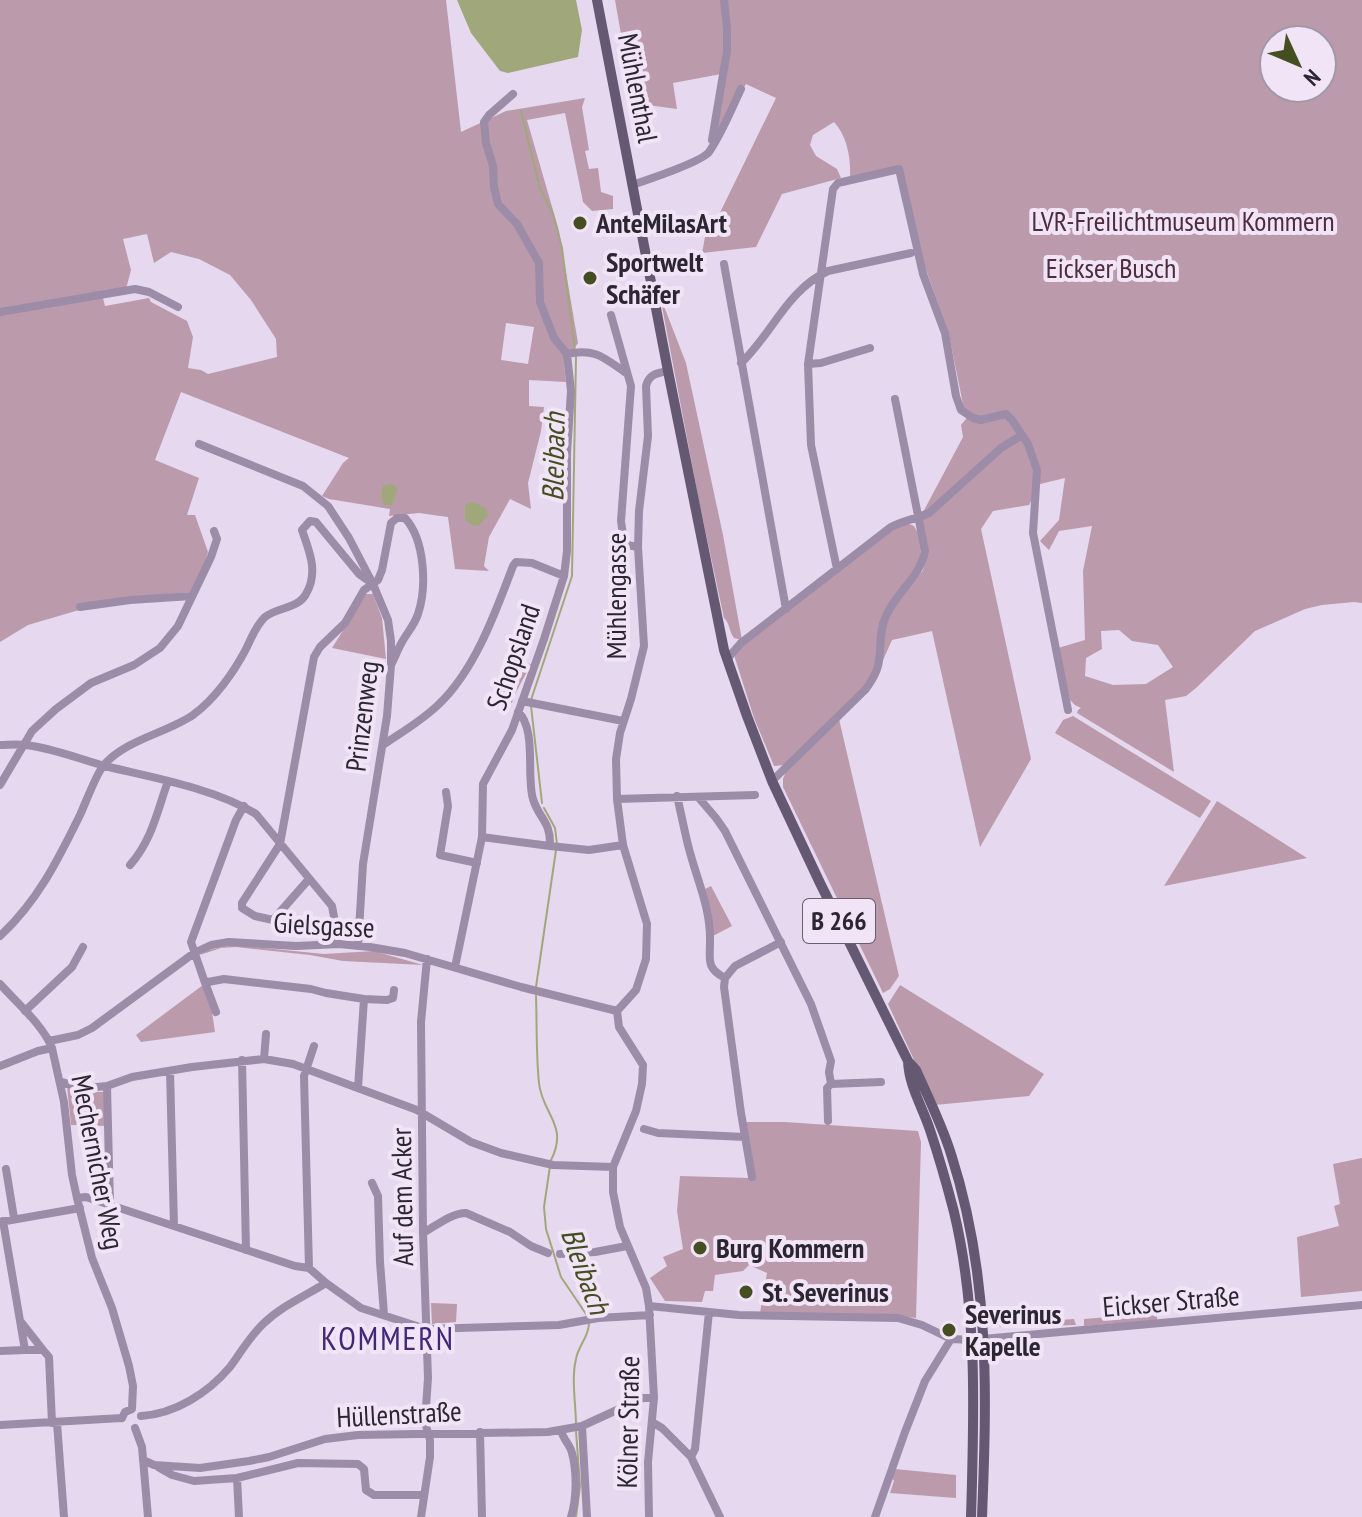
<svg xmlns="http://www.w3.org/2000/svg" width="1362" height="1517" viewBox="0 0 1362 1517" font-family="'PT Sans Narrow',sans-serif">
	<rect width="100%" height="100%" fill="#e6d8ee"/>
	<path fill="#bb9aac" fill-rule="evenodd" d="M0,0H446L461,132L506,111L585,98L582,107L589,150L585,151L589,169L598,168L601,192L613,196V209L592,211L583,202L565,113L527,120L559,231L578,343L564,364L566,382L529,380V406L544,407L541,431L528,483L531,509L510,499L489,537L484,566L489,571L455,569L448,517L419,513L389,516L390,509L329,499L322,496L343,463L349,458L181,392L155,460L199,478L187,515H195L208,552L206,559L191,592L123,598L76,605L79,610L28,625L0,642V314L103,298L105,306L149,298L151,302L187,321L193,337L188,368L201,370L208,374L277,357L276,339L251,300L230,275L199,259L171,252L154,263L147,234L123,239L131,270L126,289L0,309ZM506,323L534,327L528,364L501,360Z
		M615,0H723L725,28L721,74L673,83L677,109L633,103Z
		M726,0H1362V603L1354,602L1322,605L1305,609L1255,631L1196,688L1186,696L1165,700L1174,772L1077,713L1078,710L1081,708L1075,705L1070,700L1058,648L1085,640L1083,571L1092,526L1059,531L1049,550L1040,541L1059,520L1065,478L1040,484L1029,505L993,511L981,529L1031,759L980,847L932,631L892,640L880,667L884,628L890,612L923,570L926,560L921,516L963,437L961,425L966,419L948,330L926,270L900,170L850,177C851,158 847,136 834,122L813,135L810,145L816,156L837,169L841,178L782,194L756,247L702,253L705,237L712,229L776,98L746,84L717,132L722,96ZM1274,40H1322V88H1274ZM1119,630L1132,641L1158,645L1173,667L1146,684L1113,685L1085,676L1086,658L1102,649L1101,631Z
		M660,296L686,363L723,535L742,640L734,638C729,632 730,623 724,618L699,501Z
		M906,523L914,526L919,535L921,547L920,563L885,612L876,667L865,687L784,765L774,766L754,718L734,655L738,649L893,528Z
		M366,594H373L382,618L386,659L332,648Z
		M519,662L531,664L514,696L512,703L497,695C495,681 506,676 517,670Z
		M1073,716L1211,801L1200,818L1055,733L1063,720Z
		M839,719L899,976L890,989L883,993L783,787V779L787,769Z
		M1217,801L1307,858L1164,886Z
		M711,886L732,926L713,936L711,912L705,889Z
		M235,945L324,954L374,951L423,965L343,961L310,955L236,947L221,948L200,955L208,950Z
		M203,985L211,1005L215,1032L141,1042L136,1035Z
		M900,985L1044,1074L1029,1096L935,1105L888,1004Z
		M67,1086L85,1092H104V1126L71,1125Z
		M746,1122H785L918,1131L921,1142L916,1318L891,1315L760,1313L767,1273L749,1265L743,1271L715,1275L713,1291H705L702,1302L665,1301L650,1278L667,1266L663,1257L683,1249L677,1211L680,1176L749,1178Z
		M1362,1158V1291L1301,1297L1297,1237L1339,1226L1334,1206L1340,1204L1333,1164Z
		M431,1303L457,1304L456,1322L432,1324Z
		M1157,1313V1320L1084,1326V1319Z
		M989,1315C1000,1315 1010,1321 1021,1322C1038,1323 1057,1320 1074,1319L1076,1325L1002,1327C996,1325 990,1322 989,1315Z
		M895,1469L956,1475V1498L890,1493L894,1481L892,1478Z"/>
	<path fill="#a0a87b" d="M457,0H576L582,30L578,57L508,73L500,71L471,33Z
		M392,484L398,489L392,505H384C381,499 381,493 383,486Z
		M470,502C479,504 487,506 488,516L479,525L474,526L465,520V505Z"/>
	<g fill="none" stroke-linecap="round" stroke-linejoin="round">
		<path stroke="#a0a87b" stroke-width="2" d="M521,111L540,188L553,214L562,248L575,351
			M531,700L572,576L576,357
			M531,706L542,803
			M544,808L555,828L557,844
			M536,987L556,850
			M536,996C537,1025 536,1055 539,1083C542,1114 569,1125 551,1160
			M550,1166L544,1207L546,1229L561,1277L588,1317
			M576,1425C576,1404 571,1380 576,1359C578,1346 589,1337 589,1323
			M576,1517L580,1486L576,1431"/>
		<path stroke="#9c8ca7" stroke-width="8" d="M513,94L489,115L484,122L486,143L493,166L494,187L498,204L517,224L539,263L540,302L554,338L567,354
			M712,140L727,51V28L724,0
			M632,185C647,180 701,162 709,152C722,133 731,110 741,89
			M724,264L786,609
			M0,312L135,289L149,292L178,307
			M611,315L631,386L621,521L623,535L627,545L638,547
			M567,354C596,348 604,358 626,373
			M741,363C772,334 787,290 828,271L911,253
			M808,364L821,363L870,348
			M199,444L303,486L328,506L349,538L373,584L388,620L391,641V665L387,716L363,864L358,946
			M837,569L811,445L808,364L833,189L838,183L899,169L923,274L945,333L956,396L961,410L973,418L981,420L1006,414L1012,420L1028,444L1037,470L1033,533L1068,710
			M80,607L130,600L192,596
			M727,659L741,643L891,527C904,520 916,519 929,513L1001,448L1022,435
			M522,701L623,721
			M518,712C537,729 526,776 533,799C539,819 551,821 550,846
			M0,745C8,745 17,744 25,745C54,748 81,760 109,767C155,778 216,789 256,814L332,906L339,944
			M383,745C402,732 423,720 439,704C475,670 496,611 513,566L516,562L532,563L564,576
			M772,781L866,689C871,682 876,675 878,666C882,650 878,632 886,616C896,592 920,578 925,551L895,399
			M0,785L32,731L56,709L91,683L134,665L160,648L178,626L211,557L217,539L214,531
			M446,792L448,806L440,855L477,863
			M677,796C681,813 684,829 688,845C696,878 711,907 710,942C710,960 706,968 725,978
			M698,797L716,818L725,831L811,1004L831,1061L829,1072L831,1084L881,1082
			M617,799L755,795
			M244,806L236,820L191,942L204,980L208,982L224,979L311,989L326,993L364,999L358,1088
			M482,837L550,846L589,850L623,845
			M130,865C152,840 157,812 168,781
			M309,879L273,920L255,916L242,908V903L280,844L314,657L320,647L345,623L364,590L378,580L382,570L391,523L397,518H405C425,540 427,587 418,614C415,624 407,633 402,642C398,649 395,657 391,665
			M0,936C37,902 58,860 80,815C86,802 95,777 103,766C124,740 167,733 193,715C215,699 234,672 246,649C251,639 256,625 265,617C277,607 298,609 306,594C319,572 309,551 302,530L310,521L316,522L359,574L373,584
			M455,967L482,837L483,784L512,730L544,639L564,576L567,551V453L571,391L567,354
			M725,978L724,987L741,1113L752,1177
			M725,978L735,966L781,942
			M204,980L216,1012
			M0,984C16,1002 43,1025 52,1048L64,1102L72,1175L77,1198L92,1258L112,1308L129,1366L133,1386L132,1409L125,1412L122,1418
			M364,999L387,1000L393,998L394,990
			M25,1011L72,967L83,947
			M617,1011L636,990L646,959L647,924L623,845L617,799L616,759L620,733L631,699L644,646L638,547L639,511L648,436L646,386C649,374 657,373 668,371
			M617,1011L619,1027L643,1065L642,1084L636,1111L613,1167V1192L620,1227L646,1288L649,1306L654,1398L648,1462L649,1517
			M49,1041L78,1035L92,1028L194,953L211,945L229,942L296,946L339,944L370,947L405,953L521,987L617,1011
			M264,1059L266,1034
			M242,1060L246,1250
			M0,1066L38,1051L52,1048
			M170,1071L174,1226
			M61,1082L87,1088L107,1086L132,1077L192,1067L264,1059L293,1064L417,1110L471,1142L501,1153L553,1165L613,1167
			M107,1086L110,1205
			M828,1121L827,1088L831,1084
			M644,1129L658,1133L745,1137
			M6,1169L14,1218
			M372,1183L378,1196L380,1262L384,1314
			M77,1198L86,1197L295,1266L309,1268L326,1283L361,1308L426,1329L559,1325L598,1318L650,1315
			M3,1221L25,1350H43L49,1357L52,1423
			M0,1222L80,1208
			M423,1233C436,1226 451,1213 466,1213L510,1232L531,1246L548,1253
			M560,1254L595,1252L627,1246
			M309,1268L304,1076L314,1046
			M649,1306L739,1315L898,1318L922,1325L951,1339L972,1340L1362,1305
			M21,1322L43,1350
			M0,1351L25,1350
			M141,1416C175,1414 208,1393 230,1367C241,1352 250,1336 264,1323C282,1306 305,1296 326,1283
			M652,1422L662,1428L691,1457L720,1517
			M57,1423L64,1517
			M0,1425L122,1418
			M582,1426L587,1517
			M135,1428L142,1447L148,1517
			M561,1430C563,1440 570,1444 572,1453C577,1472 577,1498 571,1517
			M480,1432L482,1517
			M691,1457L695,1449L709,1312
			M143,1460L154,1465L200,1468L249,1461L269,1457L325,1439L358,1435L548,1432L582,1426L643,1398H654
			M158,1467L172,1475L194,1481L237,1478L298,1463L358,1464L364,1469L366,1490L374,1495H424
			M237,1478L239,1517
			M421,1517L430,1457V1440L425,1422L428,1378L423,1233L421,1022L427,959
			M875,1517L905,1432L925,1381L951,1339"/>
		<path stroke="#645872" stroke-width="10" d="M597,0L668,371L724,650L747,716L772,781L820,883L908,1061L916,1070C928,1097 942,1125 951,1154C990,1275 987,1392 982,1517
			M908,1061C909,1086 922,1106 930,1130C939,1157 947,1185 954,1212C978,1312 974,1415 971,1517"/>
	</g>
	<g fill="#454e20" stroke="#f0e4f6" stroke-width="3">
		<circle cx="580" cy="223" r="8"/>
		<circle cx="590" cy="278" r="8"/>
		<circle cx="700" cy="1248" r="8"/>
		<circle cx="746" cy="1292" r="8"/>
		<circle cx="949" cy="1330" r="8"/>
	</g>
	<g text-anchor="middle" stroke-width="8" stroke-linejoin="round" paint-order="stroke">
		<rect fill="#f0e4f6" stroke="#665f6c" stroke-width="2" x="803" y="899" width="72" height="44" rx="6"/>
		<g font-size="26" font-weight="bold" fill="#2b2631">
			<text x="839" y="930">B 266</text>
		</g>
		<g font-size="28" fill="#2b2631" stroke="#f0e4f6">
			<text transform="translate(638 88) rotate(79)" y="10">Mühlenthal</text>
			<text transform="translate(616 596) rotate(-90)" y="10">Mühlengasse</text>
			<text transform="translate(513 657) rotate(-71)" y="10">Schopsland</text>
			<text transform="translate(362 716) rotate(-83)" y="10">Prinzenweg</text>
			<text transform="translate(324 925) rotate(3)" y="10">Gielsgasse</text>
			<text transform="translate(98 1162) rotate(79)" y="10">Mechernicher Weg</text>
			<text transform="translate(402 1197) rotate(-91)" y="10">Auf dem Acker</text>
			<text transform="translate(1171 1301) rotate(-5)" y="10">Eickser Straße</text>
			<text transform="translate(399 1414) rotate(-3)" y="10">Hüllenstraße</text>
			<text transform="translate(628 1422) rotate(-89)" y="10">Kölner Straße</text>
		</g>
		<g font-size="28" fill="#4d2c3d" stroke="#f0e4f6">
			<text x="1183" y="231">LVR-Freilichtmuseum Kommern</text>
			<text x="1111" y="278">Eickser Busch</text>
		</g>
		<g font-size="28" font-weight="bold" fill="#2b2631" stroke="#f0e4f6" text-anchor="start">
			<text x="596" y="233">AnteMilasArt</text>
			<text x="606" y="272">Sportwelt<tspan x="606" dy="32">Schäfer</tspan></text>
			<text x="716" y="1258">Burg Kommern</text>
			<text x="762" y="1302">St. Severinus</text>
			<text x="965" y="1324">Severinus<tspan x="965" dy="32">Kapelle</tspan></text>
		</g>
		<g font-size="30" font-style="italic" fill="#454e20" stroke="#f0e4f6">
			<text transform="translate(554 457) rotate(-89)" y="10">Bleibach</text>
			<text transform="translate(585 1271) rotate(70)" y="10">Bleibach</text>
		</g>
		<g font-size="32" letter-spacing="2" fill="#452778" stroke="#f0e4f6">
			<text x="388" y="1350">KOMMERN</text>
		</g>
	</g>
	<g transform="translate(1298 64) rotate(134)"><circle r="38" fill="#f0e4f6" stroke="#a198a7" stroke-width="2"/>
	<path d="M0-6L14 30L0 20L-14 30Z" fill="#454e20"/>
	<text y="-12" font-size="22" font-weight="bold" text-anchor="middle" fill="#2b2631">N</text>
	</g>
</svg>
